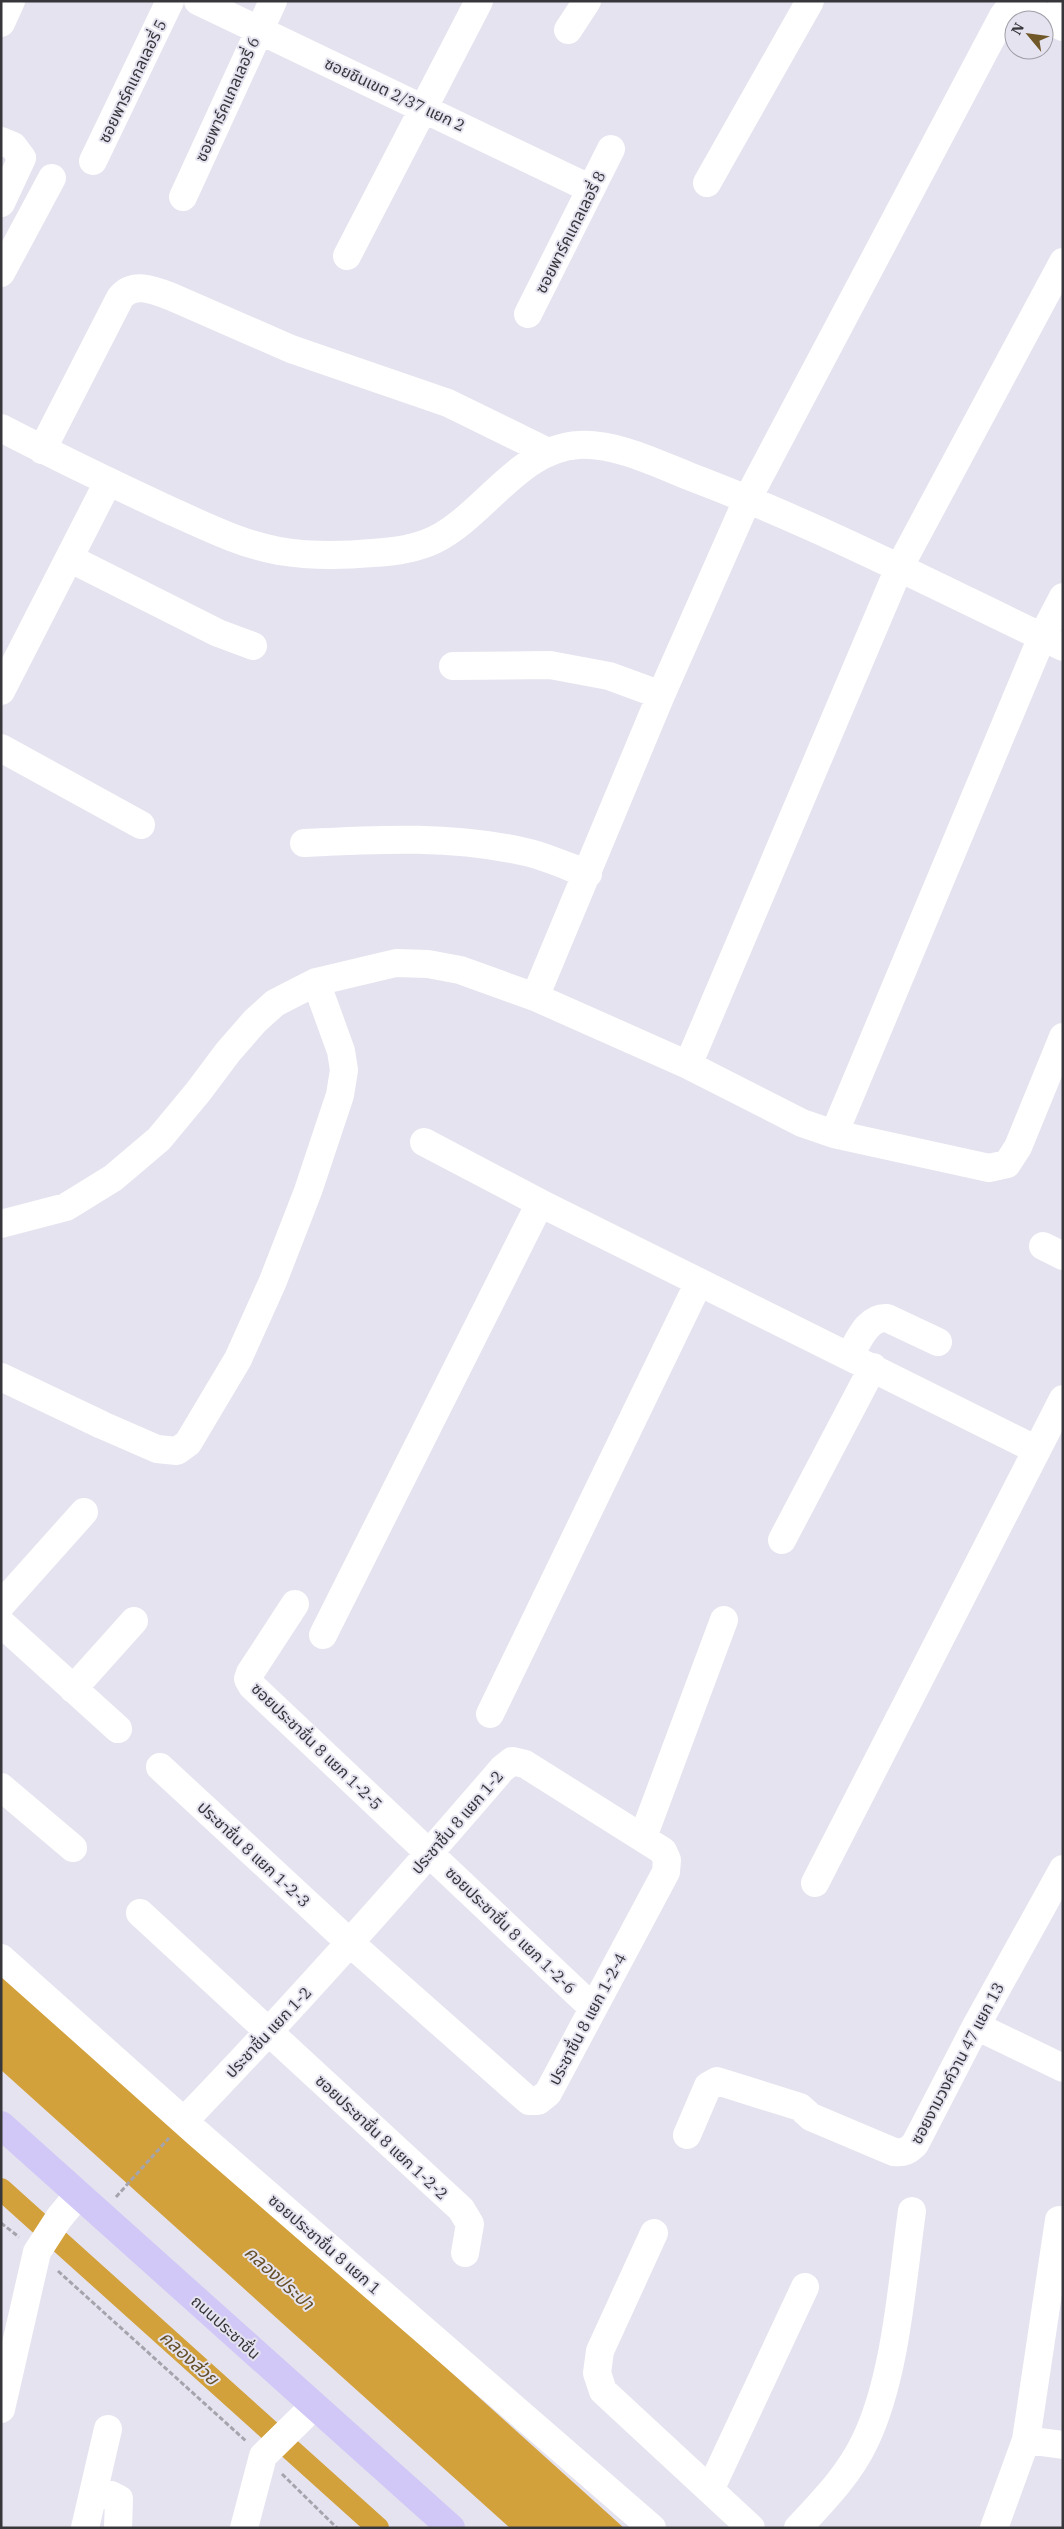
<svg xmlns="http://www.w3.org/2000/svg" width="1064" height="2529" viewBox="0 0 1064 2529" font-family="'IBM Plex Serif','Noto Sans Thai',serif">
	<rect width="100%" height="100%" fill="#e5e3ef"/>
	<path fill="#d3a13b" d="M1,1967L624,2528H510L1,2070Z"/>
	<g fill="none" stroke-linecap="round" stroke-linejoin="round">
		<path stroke="#d3a13b" stroke-width="22" d="M1,2189L378,2528"/>
		<path stroke="#a5a4ad" stroke-width="3" stroke-dasharray="5 2.5" stroke-linecap="butt" d="M116,2197L169,2138
			M1,2223L19,2237
			M58,2271L246,2441
			M282,2474L337,2528"/>
		<path stroke="#fff" stroke-width="28" d="M198,1L591,189
			M1062,4L1063,3
			M1,23L11,1
			M568,30L587,1
			M1,141L13,146L22,158L1,203
			M93,161L170,1
			M707,183L810,1
			M183,197L273,1
			M347,256L479,1
			M1,273L52,178
			M528,314L611,149
			M1,428C57,457 113,484 169,510C205,526 240,544 279,551C309,556 341,556 372,553C393,552 415,549 434,540C485,515 519,448 579,445C616,443 656,463 691,477C818,525 940,588 1063,647
			M42,450L120,298C133,281 154,290 172,297L291,349L448,403L548,452
			M69,558L218,633L253,646
			M453,666L550,665L609,676L661,695
			M1,691L108,482
			M1,748L141,825
			M304,843C380,839 455,835 530,853C549,858 569,867 588,874
			M535,997L661,695L748,498L1003,16L1010,7L1027,8L1063,27
			M688,1065L899,568L1063,262
			M834,1134L1042,637L1063,597
			M424,1142L540,1203L1037,1450
			M1,1224L66,1207L113,1178L159,1139L198,1092L228,1052L255,1021L275,1003L316,982L396,963L428,964L460,970L535,997L688,1065L802,1123L834,1134L989,1168L1007,1164L1018,1147L1063,1037
			M1043,1246L1063,1256
			M850,1355C859,1340 867,1317 887,1318L938,1342
			M1,1377L102,1425L157,1449L177,1451L188,1443L238,1359L273,1281L308,1191L340,1095L344,1070L341,1051L316,982
			M782,1540L873,1367
			M295,1604L250,1673L248,1679L252,1686L593,2008
			M1,1605L84,1512
			M1,1623L118,1729
			M323,1635L540,1203
			M73,1689L134,1621
			M490,1714L699,1282
			M160,1767L349,1942L529,2101H538L548,2093L666,1872L667,1860L663,1851L525,1764L512,1761L502,1769C399,1889 294,2007 184,2121
			M1,1787L73,1848
			M643,1837L724,1620
			M815,1883L1063,1399
			M140,1913L461,2209L470,2224L465,2253
			M1,1958L197,2133L652,2528
			M976,2026L1063,2068
			M687,2135L708,2086L717,2081L800,2107L811,2117L894,2152C904,2153 908,2151 915,2144L976,2026L1063,1869
			M654,2233L600,2351L597,2373L603,2391L751,2528
			M1,2409L37,2252L59,2218L78,2195
			M1026,2440L1063,2445
			M710,2490L805,2287
			M93,2495H111L119,2499L118,2528
			M85,2528L108,2429
			M244,2528L263,2456L314,2406
			M798,2528C823,2501 849,2475 865,2441C896,2377 902,2282 912,2211
			M994,2528L1026,2440L1059,2220"/>
		<path stroke="#d1c8f7" stroke-width="28" d="M1,2125L451,2528"/>
	</g>
	<g text-anchor="middle" stroke-width="4" stroke-linejoin="round" paint-order="stroke">
		<g font-size="16" fill="#37363b" stroke="#e5e3ef">
			<text transform="translate(132 81) rotate(-64)" y="6">ซอยพาร์คแกลเลอรี่ 5</text>
			<text transform="translate(395 94) rotate(25)" y="6">ซอยชินเขต 2/37 แยก 2</text>
			<text transform="translate(227 99) rotate(-66)" y="6">ซอยพาร์คแกลเลอรี่ 6</text>
			<text transform="translate(570 232) rotate(-63)" y="6">ซอยพาร์คแกลเลอรี่ 8</text>
			<text transform="translate(317 1746) rotate(44)" y="6">ซอยประชาชื่น 8 แยก 1-2-5</text>
			<text transform="translate(457 1822) rotate(-49)" y="6">ประชาชื่น 8 แยก 1-2</text>
			<text transform="translate(254 1854) rotate(43)" y="6">ประชาชื่น 8 แยก 1-2-3</text>
			<text transform="translate(511 1930) rotate(44)" y="6">ซอยประชาชื่น 8 แยก 1-2-6</text>
			<text transform="translate(587 2019) rotate(-62)" y="6">ประชาชื่น 8 แยก 1-2-4</text>
			<text transform="translate(268 2032) rotate(-47)" y="6">ประชาชื่น แยก 1-2</text>
			<text transform="translate(957 2063) rotate(-62)" y="6">ซอยงามวงค์วาน 47 แยก 13</text>
			<text transform="translate(382 2137) rotate(43)" y="6">ซอยประชาชื่น 8 แยก 1-2-2</text>
			<text transform="translate(325 2244) rotate(41)" y="6">ซอยประชาชื่น 8 แยก 1</text>
			<text transform="translate(226 2327) rotate(42)" y="6">ถนนประชาชื่น</text>
		</g>
		<g font-size="18" font-style="italic" fill="#665028" stroke="#e5e3ef">
			<text transform="translate(279 2278) rotate(42)" y="6">คลองประปา</text>
			<text transform="translate(189 2358) rotate(42)" y="6">คลองส่วย</text>
		</g>
	</g>
	<rect width="1064" height="2529" fill="none" stroke="#37363b" stroke-width="5"/>
	<g transform="translate(1029 35) rotate(299)"><circle r="24" fill="#e5e3ef" stroke="#9f9ea7"/>
	<path d="M0-4L9 19L0 12L-9 19Z" fill="#705728"/>
	<text y="-8" font-size="14" font-weight="bold" text-anchor="middle" fill="#37363b">N</text>
	</g>
</svg>
